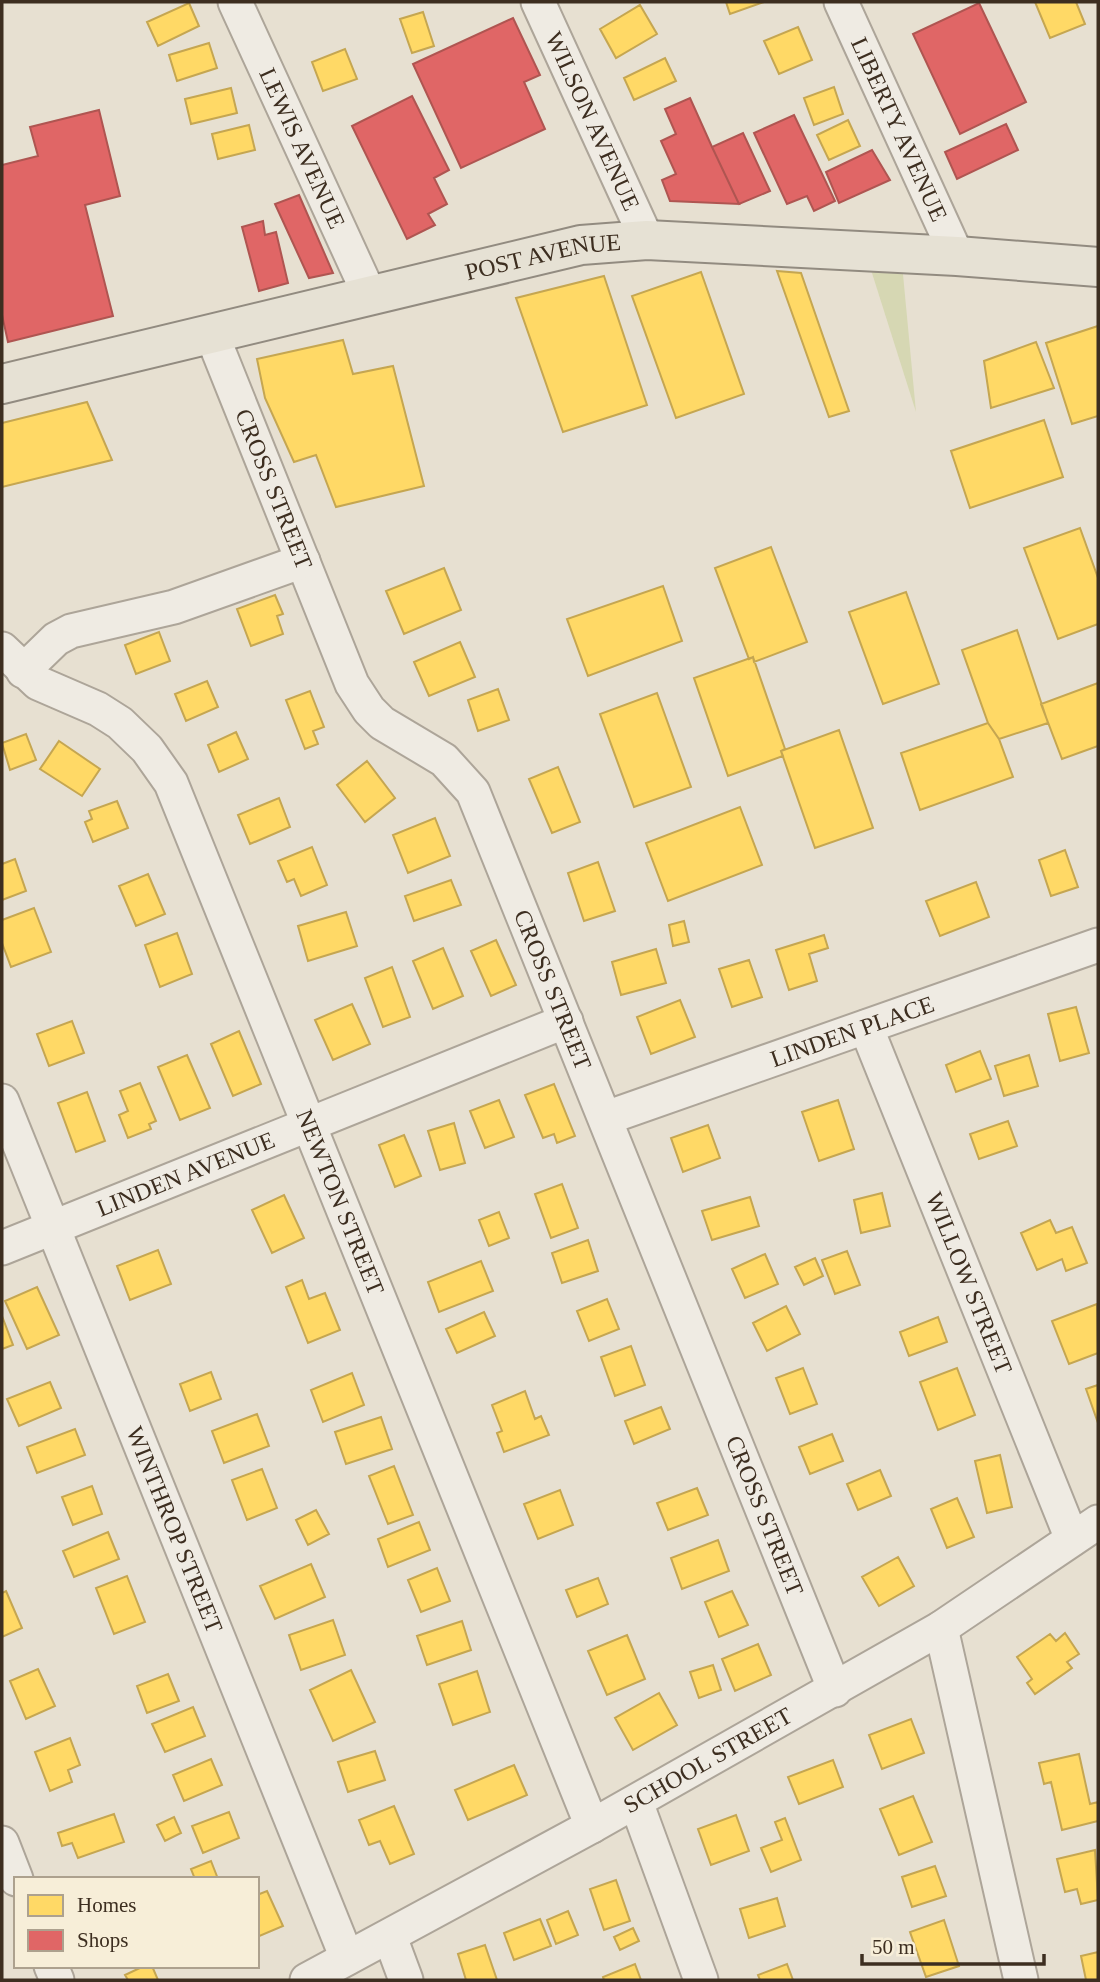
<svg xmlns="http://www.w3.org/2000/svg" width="1100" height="1982" viewBox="0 0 1100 1982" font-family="'Times New Roman',serif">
	<rect width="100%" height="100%" fill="#e7e0d1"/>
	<path fill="#d6d7b3" d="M865,251L901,253L916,412Z"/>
	<path fill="#ffd966" stroke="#c5a651" stroke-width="2" d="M726,2H764L730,14Z
		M1035,2H1076L1085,24L1050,38Z
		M189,3L199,26L158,46L147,22Z
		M640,5L657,34L616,58L600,29Z
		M423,12L434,46L412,53L400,19Z
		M798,27L812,60L779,74L764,41Z
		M209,43L217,68L177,81L169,55Z
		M345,49L357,79L323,91L312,62Z
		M665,58L676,81L634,100L624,78Z
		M834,87L843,114L814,125L804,98Z
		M231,88L237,113L191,124L185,99Z
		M848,120L860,146L829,160L817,135Z
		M249,125L255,150L218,159L212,134Z
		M777,271L801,273L849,411L829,417Z
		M701,272L744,394L676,418L632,296Z
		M604,276L647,405L563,432L516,298Z
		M1098,326V416L1072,424L1046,343Z
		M343,340L353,374L393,366L424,486L336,507L316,455L294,462L265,398L257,359Z
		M1036,342L1054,388L991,408L984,361Z
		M87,402L112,460L2,487V423Z
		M1044,420L1063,477L970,508L951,451Z
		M1080,528L1098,578V624L1058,639L1024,548Z
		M771,547L807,642L754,662L753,657L749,659L715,568Z
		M444,568L461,610L404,634L386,591Z
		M663,586L682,641L588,676L567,619Z
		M906,592L939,684L883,704L849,612Z
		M275,595L283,614L277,616L283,634L251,646L237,609Z
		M1017,630L1048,723L999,739L988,723L962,650Z
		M159,632L170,661L136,674L125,645Z
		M460,642L475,677L429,696L414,662Z
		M753,657L785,749L781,751L783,756L728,776L694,678Z
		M207,681L218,707L186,721L175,694Z
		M1098,683V746L1062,759L1041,704Z
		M498,689L509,720L478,731L468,700Z
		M310,691L324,727L313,731L318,744L305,749L286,700Z
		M657,693L691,787L634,807L600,714Z
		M988,723L999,739L1013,777L920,810L901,753Z
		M839,730L873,828L815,848L781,751Z
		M236,732L248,759L219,772L208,745Z
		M26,734L36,760L10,770L2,743Z
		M59,741L100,769L82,796L40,769Z
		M367,761L395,798L365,822L337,785Z
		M558,767L580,822L552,833L529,779Z
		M279,798L290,827L250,844L238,815Z
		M117,801L128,828L93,842L85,822L92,819L89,811Z
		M740,807L762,865L668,901L646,843Z
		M435,818L450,856L408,873L393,835Z
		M312,847L327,885L301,896L294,879L287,882L278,861Z
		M1065,850L1078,887L1051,896L1039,860Z
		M15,859L26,891L2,900V864Z
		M598,862L615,911L584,921L568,873Z
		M148,874L165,914L136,926L119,886Z
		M451,880L461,905L414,921L405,896Z
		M976,882L989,917L940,936L926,901Z
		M34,908L51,952L11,967L2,943V920Z
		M346,912L357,946L308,961L298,926Z
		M684,921L689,942L673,946L669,925Z
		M177,933L192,974L160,987L145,945Z
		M824,935L828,948L809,954L817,981L789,990L776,950Z
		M496,940L516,985L491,996L471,951Z
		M443,948L463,996L433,1009L413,961Z
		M656,949L666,983L621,995L612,962Z
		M749,960L762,997L732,1007L719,969Z
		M392,967L410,1017L383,1027L365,978Z
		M680,1000L695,1037L651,1054L637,1017Z
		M352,1004L370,1044L333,1060L315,1020Z
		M1076,1007L1089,1053L1060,1061L1048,1014Z
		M72,1021L84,1053L49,1066L37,1034Z
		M239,1031L261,1084L233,1096L211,1044Z
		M980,1051L991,1079L956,1092L946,1065Z
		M187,1055L210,1108L180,1120L158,1067Z
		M1029,1055L1038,1086L1004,1096L995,1066Z
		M140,1083L156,1121L149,1124L151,1129L128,1138L119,1115L128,1111L120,1091Z
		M554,1084L575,1136L557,1143L554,1134L543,1138L525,1095Z
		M87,1092L105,1141L76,1152L58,1103Z
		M499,1100L514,1137L485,1148L470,1111Z
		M838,1100L854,1149L819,1161L802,1112Z
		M1008,1121L1017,1146L979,1159L970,1134Z
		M454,1123L465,1163L440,1170L428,1131Z
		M708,1125L720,1158L683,1172L671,1138Z
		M404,1135L421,1176L395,1187L379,1145Z
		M562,1184L578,1228L551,1238L535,1194Z
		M882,1193L890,1226L861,1233L854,1200Z
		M284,1195L304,1238L272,1253L252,1210Z
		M750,1197L759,1226L712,1240L702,1211Z
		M499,1212L509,1238L489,1246L479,1220Z
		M1050,1220L1056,1233L1072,1227L1087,1263L1066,1271L1062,1259L1037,1270L1021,1233Z
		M588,1240L598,1271L562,1283L552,1253Z
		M158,1250L171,1284L130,1300L117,1266Z
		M847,1251L860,1285L835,1294L822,1260Z
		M765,1254L778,1284L745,1298L732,1269Z
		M815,1258L823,1276L804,1285L795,1267Z
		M481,1261L493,1291L439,1312L428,1282Z
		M302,1280L309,1299L325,1293L340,1330L308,1343L286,1287Z
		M37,1287L59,1335L27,1349L5,1301Z
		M607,1299L619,1329L589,1341L577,1311Z
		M1097,1304L1098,1353L1069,1364L1052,1321Z
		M786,1306L800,1334L767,1351L753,1323Z
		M484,1312L495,1336L457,1353L446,1329Z
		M2,1316L13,1345L2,1349Z
		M938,1317L947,1342L909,1356L900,1332Z
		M631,1346L645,1385L615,1396L601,1357Z
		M803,1368L817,1404L790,1414L776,1378Z
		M957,1368L975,1415L938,1430L920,1382Z
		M211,1372L221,1399L190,1411L180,1384Z
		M352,1373L364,1405L323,1422L311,1390Z
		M50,1382L61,1408L19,1426L7,1399Z
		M1098,1385V1423L1086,1389Z
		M525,1391L535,1419L541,1416L549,1435L504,1452L497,1433L502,1431L492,1405Z
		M661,1407L670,1429L634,1444L625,1421Z
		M257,1414L269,1446L224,1463L212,1431Z
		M381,1417L392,1449L346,1464L335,1432Z
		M75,1429L85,1455L37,1473L27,1447Z
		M832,1434L843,1461L810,1474L799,1447Z
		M1000,1455L1012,1507L987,1513L975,1461Z
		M394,1466L413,1515L388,1524L369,1476Z
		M262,1469L277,1508L247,1520L232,1480Z
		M880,1470L891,1496L858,1510L847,1484Z
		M92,1486L102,1514L73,1525L62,1497Z
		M697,1488L708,1515L668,1530L657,1503Z
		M560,1490L573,1525L538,1539L524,1504Z
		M957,1498L974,1537L947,1548L931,1509Z
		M316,1510L329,1534L308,1545L296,1520Z
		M419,1522L430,1550L388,1567L378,1539Z
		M108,1532L119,1559L74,1577L63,1551Z
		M718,1540L729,1571L682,1589L671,1558Z
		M898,1557L914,1586L879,1606L862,1577Z
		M311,1564L325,1597L275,1619L260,1586Z
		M437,1568L450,1601L421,1612L408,1580Z
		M127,1576L145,1622L114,1634L96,1588Z
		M598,1578L608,1604L577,1617L566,1590Z
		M6,1591L22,1628L2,1637V1593Z
		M732,1591L748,1625L719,1637L705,1602Z
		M333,1620L345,1655L301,1670L289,1635Z
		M462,1621L471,1650L427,1665L417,1636Z
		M1065,1633L1079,1654L1067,1662L1072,1668L1035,1694L1027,1683L1032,1679L1017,1657L1050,1634L1056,1641Z
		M627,1635L645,1679L607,1695L588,1651Z
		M758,1644L771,1675L735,1691L722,1659Z
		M713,1665L721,1690L699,1698L690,1672Z
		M38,1669L55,1706L26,1719L10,1681Z
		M351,1670L375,1722L333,1741L310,1690Z
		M477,1671L490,1712L453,1725L439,1684Z
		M168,1674L179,1701L147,1713L137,1686Z
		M659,1693L677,1725L633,1750L615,1718Z
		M193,1707L205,1736L165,1752L152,1724Z
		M911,1719L924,1753L882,1769L869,1735Z
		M70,1738L80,1765L68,1770L72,1782L50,1791L35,1752Z
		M375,1751L385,1780L348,1792L338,1762Z
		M1079,1754L1090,1804L1098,1802V1821L1062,1830L1051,1782L1044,1784L1039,1763Z
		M211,1759L222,1785L184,1801L173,1775Z
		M833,1760L843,1787L799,1804L788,1777Z
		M514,1765L527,1795L468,1820L455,1790Z
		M913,1796L932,1842L899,1855L880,1809Z
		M394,1806L414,1854L390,1864L380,1841L369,1845L359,1820Z
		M229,1812L239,1838L203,1853L192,1826Z
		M114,1814L124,1842L78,1858L72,1843L62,1846L58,1833Z
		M736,1815L749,1851L711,1865L698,1829Z
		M174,1817L181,1833L165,1841L157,1825Z
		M785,1818L801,1860L771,1872L761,1848L782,1840L775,1822Z
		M1095,1850L1098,1900L1081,1904L1077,1889L1065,1892L1057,1859Z
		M211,1861L218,1879H195L191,1869Z
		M935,1866L946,1896L912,1907L902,1877Z
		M616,1880L630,1921L604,1930L590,1889Z
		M267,1891L283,1926L257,1937V1895Z
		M777,1898L785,1926L749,1938L740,1909Z
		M568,1911L578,1935L556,1944L547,1920Z
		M540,1919L551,1946L514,1960L504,1933Z
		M944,1920L959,1966L926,1977L910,1932Z
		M633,1928L639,1941L620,1950L614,1937Z
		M485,1945L497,1980H466L458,1954Z
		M1098,1952V1980H1086L1081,1956Z
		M635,1964L641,1980H604L603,1977Z
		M787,1964L793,1980H760L758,1975Z
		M144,1966H152L158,1980H128L125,1975Z"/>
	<path fill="#e06666" stroke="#af5551" stroke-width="2" d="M979,3L1026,102L960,134L913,34Z
		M513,18L540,75L524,82L545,129L461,168L413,64Z
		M412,96L449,170L434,178L447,204L428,214L435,225L407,239L352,126Z
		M690,98L712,147L739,204L670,201L662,180L676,174L661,141L676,134L665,109Z
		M99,110L120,196L85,205L113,316L8,342L2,315V165L38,156L30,127Z
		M794,115L835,201L814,211L807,196L787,204L754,133Z
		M1006,124L1018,150L957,179L945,152Z
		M743,133L770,191L739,204L712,147Z
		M872,150L890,180L839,203L826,172Z
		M299,195L333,273L309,278L275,204Z
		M263,221L265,235L276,232L288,283L259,291L242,227Z"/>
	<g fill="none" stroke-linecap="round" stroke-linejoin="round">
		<g stroke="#ada599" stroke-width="37">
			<g id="minor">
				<path id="s1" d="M235,2L370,296"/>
				<path id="s2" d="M538,2L647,240"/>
				<path id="s3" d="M841,2L957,256"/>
				<path id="s4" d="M212,335L352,684L369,710L382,723L444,760L473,792L835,1690"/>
				<path id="s5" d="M2,649L38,683L98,709L120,723L147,749L171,783L592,1826"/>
				<path d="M23,671L56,639L71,631L174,607L303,561"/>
				<path id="s6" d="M866,1027L1072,1539"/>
				<path id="s7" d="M2,1101L347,1958"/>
				<path id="s8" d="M606,1118L1098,945"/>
				<path id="s9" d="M2,1248L566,1021"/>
				<path d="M941,1628L1021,1980"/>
				<path d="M636,1802L701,1980"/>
				<path d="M2,1843L16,1879"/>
				<path d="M390,1937L406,1980"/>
				<path d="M51,1966L57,1980"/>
				<path id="s10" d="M307,1980L592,1826L941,1628L1098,1522"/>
			</g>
		</g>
		<g stroke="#928b80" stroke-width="42">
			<g id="major">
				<path id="s11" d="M2,384L581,245L647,240L957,256L1098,267"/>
			</g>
		</g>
		<use href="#minor" stroke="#efebe3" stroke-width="33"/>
		<use href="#major" stroke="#e6e1d4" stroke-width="38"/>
	</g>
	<g text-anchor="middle" stroke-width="7" stroke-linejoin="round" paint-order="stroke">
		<g font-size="24" fill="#3d2e20" stroke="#f7eed8">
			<text dy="8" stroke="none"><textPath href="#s2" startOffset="131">WILSON AVENUE</textPath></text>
			<text dy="8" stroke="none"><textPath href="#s3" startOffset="140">LIBERTY AVENUE</textPath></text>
			<text dy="8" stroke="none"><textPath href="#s1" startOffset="161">LEWIS AVENUE</textPath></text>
			<text dy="8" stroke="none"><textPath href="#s11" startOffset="556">POST AVENUE</textPath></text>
			<text dy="8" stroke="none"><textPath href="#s4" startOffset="166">CROSS STREET</textPath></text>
			<text dy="8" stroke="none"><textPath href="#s4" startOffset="754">CROSS STREET</textPath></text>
			<text dy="8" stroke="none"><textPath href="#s8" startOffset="261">LINDEN PLACE</textPath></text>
			<text dy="8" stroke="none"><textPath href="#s9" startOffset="198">LINDEN AVENUE</textPath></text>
			<text dy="8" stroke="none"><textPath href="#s5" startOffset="672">NEWTON STREET</textPath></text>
			<text dy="8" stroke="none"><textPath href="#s6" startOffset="276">WILLOW STREET</textPath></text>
			<text dy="8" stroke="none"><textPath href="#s4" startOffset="1321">CROSS STREET</textPath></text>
			<text dy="8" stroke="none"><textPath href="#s7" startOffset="462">WINTHROP STREET</textPath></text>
			<text dy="8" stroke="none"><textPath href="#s10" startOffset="457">SCHOOL STREET</textPath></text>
		</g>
	</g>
	<rect width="1100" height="1982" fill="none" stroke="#3d2e20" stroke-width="7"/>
	<rect x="14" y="1877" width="245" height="91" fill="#f7eed8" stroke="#ada18e" stroke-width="2"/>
	<rect x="28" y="1895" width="35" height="21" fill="#ffd966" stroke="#ada18e" stroke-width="2"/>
	<text x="77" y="1912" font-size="21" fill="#3d2e20">Homes</text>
	<rect x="28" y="1930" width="35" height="21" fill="#e06666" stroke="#ada18e" stroke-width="2"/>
	<text x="77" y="1947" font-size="21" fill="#3d2e20">Shops</text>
	<path d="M862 1954v10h182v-10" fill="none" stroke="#3d2e20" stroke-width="3.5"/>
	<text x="872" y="1954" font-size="21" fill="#3d2e20" stroke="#f7eed8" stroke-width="5" paint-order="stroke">50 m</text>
</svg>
